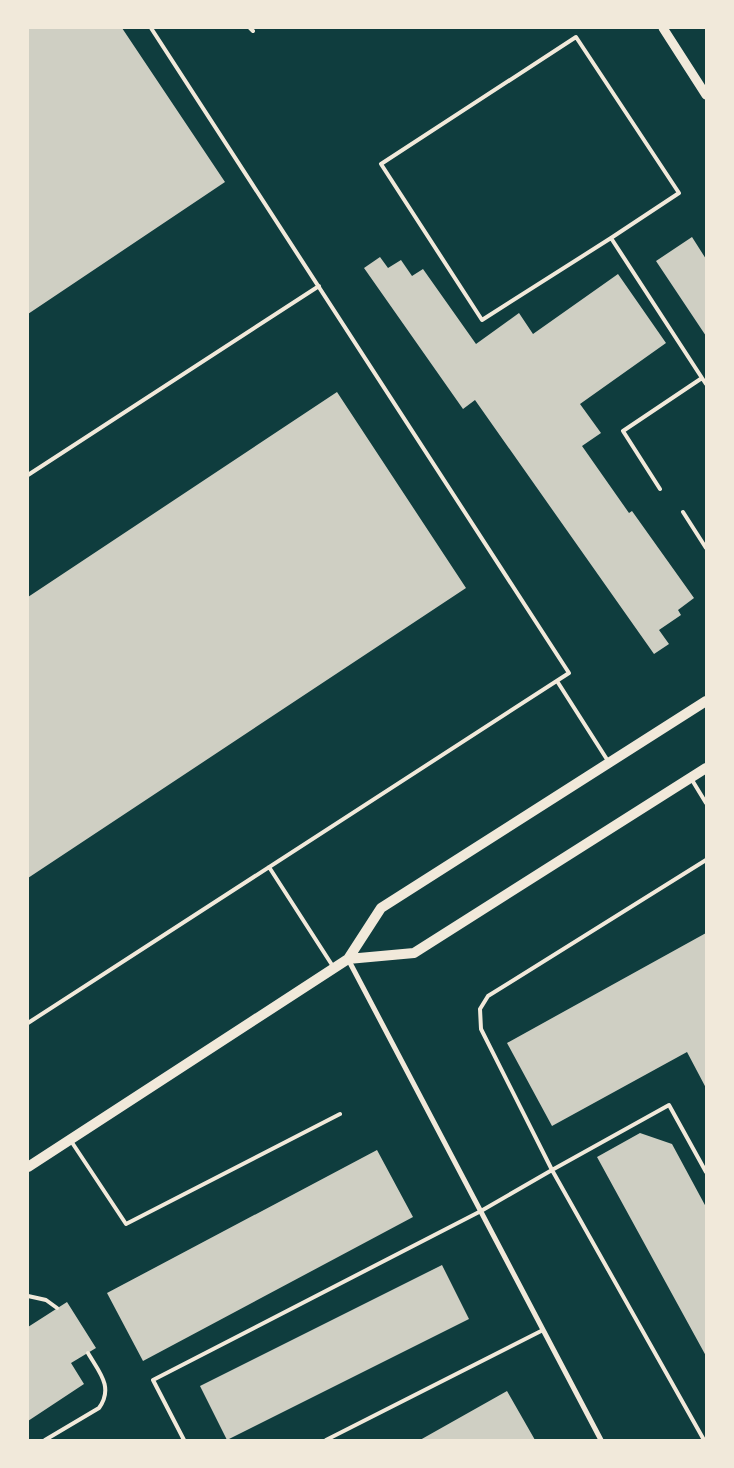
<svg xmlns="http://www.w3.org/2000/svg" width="734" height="1468" viewBox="0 0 734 1468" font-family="'Alegreya Sans',sans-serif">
	<rect width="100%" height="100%" fill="#0f3d3e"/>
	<path fill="#cfcfc3" d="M28,28H122L225,182L28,314Z
		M692,237L706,259V336L656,261Z
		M380,257L388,268L401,260L412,276L423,269L476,344L519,313L533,334L618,274L666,343L580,404L601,433L582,446L629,513L632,511L694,598L678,610L681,615L659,630L669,644L654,654L475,400L463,409L364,268Z
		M337,392L466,588L28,878V597Z
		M706,933V1088L687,1052L552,1126L507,1043Z
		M640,1133L672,1144L706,1207V1356L597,1157Z
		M377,1150L413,1217L143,1361L107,1293Z
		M442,1265L469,1319L227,1440L200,1386Z
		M67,1302L96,1348L71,1363L84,1384L28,1421V1327Z
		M507,1391L535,1440H420Z"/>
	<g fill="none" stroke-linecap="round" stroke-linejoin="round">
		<path stroke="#f1e9da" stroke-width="4" d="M250,28L253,31
			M576,37L679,193L611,238L482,320L381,164Z
			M611,238L702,378
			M28,475L319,286
			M660,489L623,431L702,378L706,384
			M683,512L706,548
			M557,681L608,761
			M692,780L706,803
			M269,867L334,968
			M28,1023L569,673L151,28
			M71,1141L126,1224L340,1114
			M28,1296L46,1300L57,1308
			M45,1440L99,1408C114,1387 99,1372 88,1353
			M184,1440L153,1380L481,1211L552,1170L481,1029L480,1009L488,996L706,860
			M326,1440L543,1330
			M704,1440L552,1170L669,1105L706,1172"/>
		<path stroke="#f1e9da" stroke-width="5" d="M348,959L601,1440"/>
		<path stroke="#f1e9da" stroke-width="9" d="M663,28L706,95"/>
		<path stroke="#f1e9da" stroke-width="10" d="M348,959L414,953L706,768
			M28,1167L348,959L381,908L706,701"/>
	</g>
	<rect width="734" height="1468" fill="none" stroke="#f1e9da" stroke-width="58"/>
</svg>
